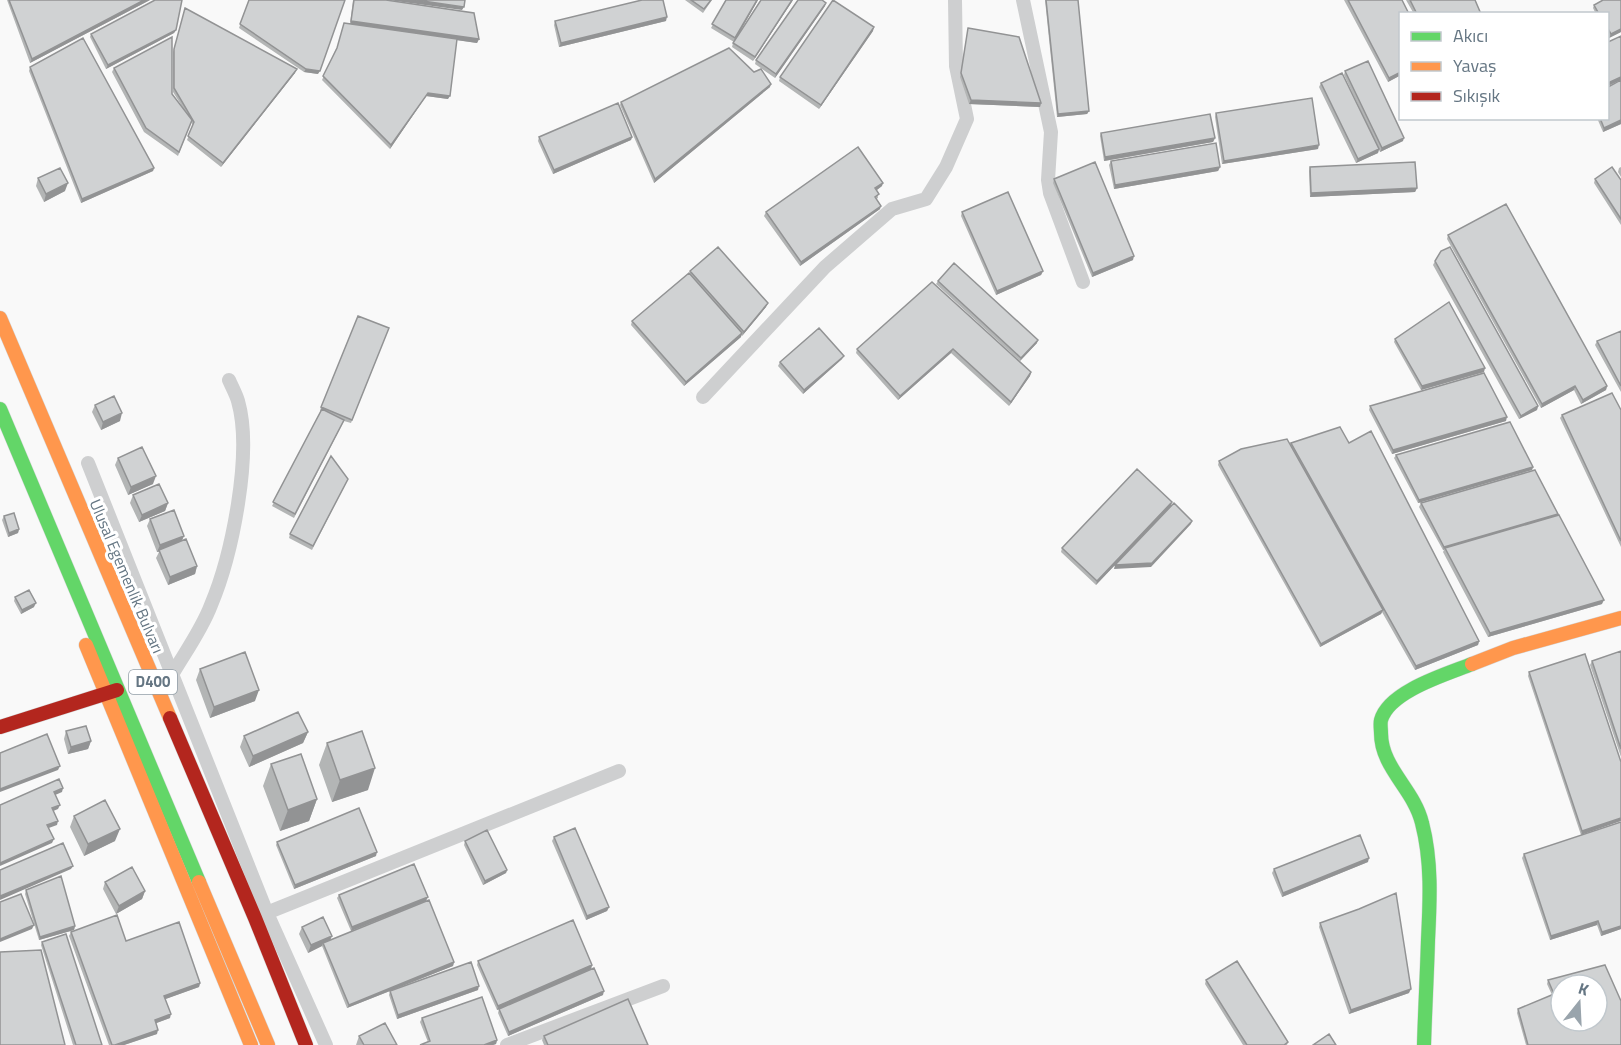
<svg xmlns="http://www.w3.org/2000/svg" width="1621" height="1045" viewBox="0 0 1621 1045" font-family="'Titillium Web',sans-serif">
	<rect width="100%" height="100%" fill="#f9f9f9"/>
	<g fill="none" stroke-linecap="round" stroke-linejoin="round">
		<g stroke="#d5d6d7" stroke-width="15">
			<path id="fast" d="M0,409L199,882
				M1424,1045C1425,1010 1427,975 1428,940C1430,901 1432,861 1422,823C1414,789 1381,768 1381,733C1381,729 1380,724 1381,720C1389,691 1447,674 1472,664"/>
		</g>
		<g stroke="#d5d6d7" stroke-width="15">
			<path id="slow" d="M0,318L170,718
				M86,645L251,1045
				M1472,664L1513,648L1621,618
				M199,882L268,1045"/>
		</g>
		<g stroke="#d5d6d7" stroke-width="15">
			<path id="jam" d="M170,718L255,918L306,1045
				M0,727L117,690"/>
		</g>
		<path stroke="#cecfd0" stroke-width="14" d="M1023,0L1051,132L1048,180L1050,193L1083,282
			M703,397L825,267L892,209L926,199L946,167L967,119L956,66L955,0
			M88,463L267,913L326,1045
			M173,673C186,651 202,629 211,605C232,555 253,453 238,401C236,394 232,387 229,380
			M259,916L619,771
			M507,1045L663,986"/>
		<use href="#fast" stroke="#63d668" stroke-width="14"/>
		<use href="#slow" stroke="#ff974d" stroke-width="14"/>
		<use href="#jam" stroke="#b3261e" stroke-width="14"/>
	</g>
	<path fill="#b3b5b5" d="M7,0H150L30,63Z
		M249,0L318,74L304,72L239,28Z
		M353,0H386L479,39L477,43L457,40L448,99L426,96L390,149L322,80L336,49L350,24Z
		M685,0H712L703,13Z
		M726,0H758L734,42L711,28Z
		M793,0L753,61L732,47L733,43Z
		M1045,0H1078L1089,111L1087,114L1057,117Z
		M1344,0H1402L1401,14V75L1388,82Z
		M1406,0H1475L1481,14H1414Z
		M1621,0V32L1609,38L1608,35V14H1596L1593,8L1594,5Z
		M825,6L775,78L755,64L756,60Z
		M184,12L295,73L221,167L187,140L193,125L191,122L178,156L144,132L112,72L114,68L172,94L183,108L173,92V52Z
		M555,21H666L559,47L554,25Z
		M968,28L1041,103L1040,107L969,104L960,77Z
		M176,30L174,33L106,69L90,37L91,34Z
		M873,31L819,109L779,81L780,77Z
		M30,67L154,168L153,171L81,203L29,71Z
		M1345,71L1403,141L1380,152L1344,75Z
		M1321,83L1379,149L1378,153L1356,163L1319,87Z
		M770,87L654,183L620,105L621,102Z
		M1216,113L1318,149L1222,164L1215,117Z
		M1597,118H1608L1621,124L1603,132Z
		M1101,133L1215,138L1213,142L1104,161L1100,136Z
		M539,137H632L631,140L553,174L538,141Z
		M1111,161L1220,167L1218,171L1114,189L1109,165Z
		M1310,167L1417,188L1415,192L1310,197L1309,171Z
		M1621,167V177L1618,172L1619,168Z
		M38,178L65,191L44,202L36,186Z
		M1054,179L1133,260L1092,277L1053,183Z
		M1595,179L1621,180V225L1594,183Z
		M882,186L877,190L878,198L876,199L880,209L800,266L764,216L766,212Z
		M962,212L1043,271L1041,275L996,295L961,216Z
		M1448,235L1607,386L1606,390L1581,404L1574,390L1541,408L1447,239Z
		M1435,261L1538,406L1537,410L1519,419L1433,265Z
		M690,271L766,307L742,336L741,335V337L684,386L631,325L632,321L690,273Z
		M938,281L1037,343L1020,361L936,284Z
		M932,282L1031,372L1030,376L1009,406L951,353L898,400L856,353L857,349Z
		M389,328L351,423L344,421L294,518L272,506L321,411H320L321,407Z
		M1621,331V392L1595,345L1597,341Z
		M1395,339L1484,372L1421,390L1394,342Z
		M842,359L803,394L778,366L780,362Z
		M95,405L120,421L101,430L92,412Z
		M1370,406L1506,421L1392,454L1369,410Z
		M1621,410V547L1560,418L1562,415Z
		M1291,443H1349L1479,641L1478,645L1415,670L1382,612L1381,614L1320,647L1218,465L1219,461L1290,445Z
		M1396,455L1533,467L1532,470L1418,503L1394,458Z
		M118,458L153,484L128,495L115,465Z
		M348,479L312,550L289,538L290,534Z
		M133,495L168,503L165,511L139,522L130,503Z
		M1421,503L1557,516L1602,604L1488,637L1443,552L1444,550H1443L1419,507Z
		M1171,506L1096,585L1061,552L1062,548Z
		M4,516L19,529L18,533L8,537L2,520Z
		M150,519L182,541L197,566L195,574L168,585L156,558L159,552H157L147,526Z
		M15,597L34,607L21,614L14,601Z
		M1621,651V757L1590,665L1592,661Z
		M200,669L255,701L210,718L196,680Z
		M1529,672L1621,762L1581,835L1528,676Z
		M66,731L91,741L88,749L68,754L64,739Z
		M308,732L303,743L249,767L240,747L244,736Z
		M327,743L368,790L332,802L319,765Z
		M271,764L317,799L309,821L280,831L263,786Z
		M74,816L115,841L84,856L70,827Z
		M554,837L609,907L607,911L586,920L552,841Z
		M465,841L507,870L506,873L483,885L464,845Z
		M277,842L376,856L294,889L276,845Z
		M1524,854L1621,929L1601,936L1597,925L1550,940L1522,858Z
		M1368,862L1282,897L1272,873L1274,869Z
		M105,882L145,891L142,899L116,914L103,889Z
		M26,890L75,926L74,930L39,940L25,894Z
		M339,895L426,901L351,931L337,898Z
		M1320,923L1409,993L1349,1014L1319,927Z
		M302,927L330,940L454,962L453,966L395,989L478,990L397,1019L389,995L390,991L347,1008L322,946L308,953L299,934Z
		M71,932L126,941L200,983L199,987L165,999L170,1018L156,1023L157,1034L124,1045H109L69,936Z
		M42,942L102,1045H73L41,945Z
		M478,961L592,965L591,969L603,995L508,1036L498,1013L499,1009L497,1010L477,965Z
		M1206,980L1288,1042L1287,1045H1243L1205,984Z
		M1548,980L1621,1045H1526L1517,1013L1518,1009L1552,995L1547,984Z
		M422,1018L497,1040L496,1044L493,1045H420L428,1042L420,1022Z
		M359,1036L397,1045H356Z
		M544,1036L648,1045H544L542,1040Z"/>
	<path fill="#929394" d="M144,0H150L30,63L32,59Z
		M388,0H416L464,7L462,10Z
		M757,0H758L734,42L735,38Z
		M792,0H793L753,61L755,57Z
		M826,3L825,6L775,78L776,74Z
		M667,17L666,21L559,47L561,43Z
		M351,21L479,39L477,43L350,25Z
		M874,27L873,31L819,109L821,105Z
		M1621,29V32L1609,38L1611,34Z
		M176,30L174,33L106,69L108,65Z
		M297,69L295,73L221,167L223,163Z
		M306,69L320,71L318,74L304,72Z
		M1401,72V75L1388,82L1389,78Z
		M1621,77V80L1608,86V83Z
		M771,84L770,87L654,183L655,179Z
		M428,93L450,96L448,99L426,96L390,149L391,145Z
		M971,100L1041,103L1040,107L969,104Z
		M1089,111L1087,114L1057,117L1058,114Z
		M1621,120V124L1603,132L1604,128Z
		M632,137L631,140L553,174L554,170Z
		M1215,138L1213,142L1104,161L1105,157Z
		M1404,138L1403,141L1380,152L1382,148Z
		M1319,145L1318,149L1222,164L1224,161Z
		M1379,149L1378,153L1356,163L1358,159Z
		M1220,167L1218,171L1114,189L1115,185Z
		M154,168L153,171L81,203L82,199Z
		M68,183L65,191L44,202L46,194Z
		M883,183L882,186L874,192L875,188Z
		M1417,188L1415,192L1310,197L1311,193Z
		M881,206L880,209L800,266L801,262Z
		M1134,256L1133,260L1092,277L1093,273Z
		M1043,271L1041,275L996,295L997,291Z
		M768,303L766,307L742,336L744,332Z
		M742,333L741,337L684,386L686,382Z
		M1038,340L1037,343L1020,361L1021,358Z
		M953,349L951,353L898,400L900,396Z
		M844,356L842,359L803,394L804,390Z
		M1485,368L1484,372L1421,390L1422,386Z
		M1031,372L1030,376L1009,406L1011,402Z
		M1575,386L1574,390L1541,408L1542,404Z
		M1607,386L1606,390L1581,404L1583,400Z
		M1538,406L1537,410L1519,419L1521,416Z
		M122,413L120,421L101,430L103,422Z
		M1507,417L1506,421L1392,454L1393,450Z
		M1533,467L1532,470L1418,503L1419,500Z
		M156,476L153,484L128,495L131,487Z
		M1172,502L1171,506L1096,585L1097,581Z
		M168,503L165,511L139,522L142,515Z
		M1558,514L1557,518L1445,548L1443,550L1444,547Z
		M1192,521L1191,524L1151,567L1114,569L1115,565Z
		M19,529L18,533L8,537L9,533Z
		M184,536L181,543L157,552L160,545Z
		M197,566L195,574L168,585L170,577Z
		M1604,600L1602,604L1488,637L1490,633Z
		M36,603L34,607L21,614L22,610Z
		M1383,610L1381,614L1320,647L1321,644Z
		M1479,641L1478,645L1415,670L1416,666Z
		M259,690L255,701L210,718L214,707Z
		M308,732L303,743L249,767L253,756Z
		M91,741L88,749L68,754L71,747Z
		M60,766L58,770L0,792V789Z
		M375,768L368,790L332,802L340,780Z
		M63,788L62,792L53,796L54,792Z
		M317,799L309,821L280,831L288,810Z
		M60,805L58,809L51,812L52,808Z
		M1621,818V821L1581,835L1582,831Z
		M58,821L57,825L46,829L47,825Z
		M120,829L115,841L84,856L88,844Z
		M54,839L52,843L0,866V863Z
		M377,852L376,856L294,889L295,885Z
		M1369,858L1368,862L1282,897L1283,893Z
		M73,866L71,869L0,900V896Z
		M507,870L506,873L483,885L485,881Z
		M145,891L142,899L116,914L119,906Z
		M428,897L426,901L351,931L352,927Z
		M609,907L607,911L586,920L587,916Z
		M1598,921L1597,925L1550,940L1551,936Z
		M34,925L32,929L0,942V939Z
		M75,926L74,930L39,940L40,937Z
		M1621,926V929L1601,936L1602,932Z
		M332,936L329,943H323L322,946L308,953L311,945Z
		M454,962L453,966L347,1008L349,1005Z
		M592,965L591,969L497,1010L498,1006Z
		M200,983L199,987L163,1000L164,996Z
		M479,986L478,990L397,1019L398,1015Z
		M1411,989L1409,993L1349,1014L1351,1010Z
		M604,991L603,995L508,1036L509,1032Z
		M171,1014L170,1018L154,1024L155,1020Z
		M158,1030L157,1034L124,1045H115Z
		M497,1040L496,1044L493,1045H484Z"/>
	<path fill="#d0d2d3" stroke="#929394" stroke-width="1.5" fill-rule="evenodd" d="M9,0H144L32,59Z
		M155,0H182L176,30L108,65L91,34Z
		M249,0H345L320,71L306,69L240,24Z
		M354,0H386L474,13L479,39L351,21Z
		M416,0H465L464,7Z
		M642,0H663L667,17L561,43L555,21Z
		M691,0H711L704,9Z
		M726,0H757L735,38L712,24Z
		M761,0H792L755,57L733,43Z
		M798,0H822L826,3L776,74L756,60Z
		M833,0L874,27L821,105L780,77Z
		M1046,0H1078L1089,111L1058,114Z
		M1348,0H1402L1409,14H1401V72L1389,78Z
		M1410,0H1475L1481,14H1417Z
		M1603,0H1621V29L1611,34L1608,29V14H1599L1594,5Z
		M185,8L297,69L223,163L188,136L194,122L174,88V49Z
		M344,23L457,39L450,96L428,93L391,145L323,76L337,48Z
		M968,28L1019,37L1041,103L971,100L961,73Z
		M1621,36V77L1608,83V42Z
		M172,37V94L192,120L179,152L146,128L114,68Z
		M83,38L154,168L82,199L30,67Z
		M729,48L754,72L761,69L771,84L655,179L621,102Z
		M1368,61L1404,138L1382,148L1345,71Z
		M1342,73L1379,149L1358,159L1321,83Z
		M1621,80V120L1604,128L1600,118H1608V87Z
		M1312,98L1319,145L1224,161L1216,113Z
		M618,103L632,137L554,170L539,137Z
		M1210,114L1215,138L1105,157L1101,133Z
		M1216,143L1220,167L1115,185L1111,161Z
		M858,147L883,183L875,188L879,194L875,197L881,206L801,262L766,212Z
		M1095,162L1134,256L1093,273L1054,179Z
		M1415,162L1417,188L1311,193L1310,167Z
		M1612,167L1621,180V219L1595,179Z
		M60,168L68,183L46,194L38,178Z
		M1008,192L1043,271L997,291L962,212Z
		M1506,204L1607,386L1583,400L1575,386L1542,404L1448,235Z
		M718,247L768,303L744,332L690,271Z
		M1450,247L1538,406L1521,416L1435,261L1441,251Z
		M954,263L1038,340L1021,358L938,281Z
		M689,273L742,333L686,382L632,321Z
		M932,282L1031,372L1011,402L953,349L900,396L857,349Z
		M1449,302L1485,368L1422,386L1395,339Z
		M358,316L389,328L352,420L321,407Z
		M819,328L844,356L804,390L780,362Z
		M1621,331V386L1597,341Z
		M1484,373L1507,417L1393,450L1370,406Z
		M1612,393L1621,410V541L1562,415Z
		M114,396L122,413L103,422L95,405Z
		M322,409L344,420L295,514L273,502Z
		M1510,422L1533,467L1419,500L1396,455Z
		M1340,427L1349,443L1371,431L1479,641L1416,666L1291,443Z
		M1287,439L1383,610L1321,644L1219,461L1241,449Z
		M142,447L156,476L131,487L118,458Z
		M331,456L348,479L313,546L290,534Z
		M1137,469L1172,502L1097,581L1062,548Z
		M1535,470L1558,514L1444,547L1421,503Z
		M159,484L168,503L142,515L133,495Z
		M1174,503L1192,521L1152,563L1115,565Z
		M174,510L184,536L160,545L150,519Z
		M14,513L19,529L9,533L4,516Z
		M1559,515L1604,600L1490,633L1445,548Z
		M186,539L197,566L170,577L159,550Z
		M29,590L36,603L22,610L15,597Z
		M1621,651V749L1592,661Z
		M245,652L259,690L214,707L200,669Z
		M1585,654L1621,762V818L1582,831L1529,672Z
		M298,712L308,732L253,756L244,736Z
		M86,726L91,741L71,747L66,731Z
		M362,731L375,768L340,780L327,743Z
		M47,734L60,766L0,789V753Z
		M301,754L317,799L288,810L271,764Z
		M59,779L63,788L54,792L60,805L52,808L58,821L47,825L54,839L0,863V805Z
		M105,800L120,829L88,844L74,816Z
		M359,808L377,852L295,885L277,842Z
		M1621,822V926L1602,932L1598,921L1551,936L1524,854Z
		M575,828L609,907L587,916L554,837Z
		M487,830L507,870L485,881L465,841Z
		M1360,835L1369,858L1283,893L1274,869Z
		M63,843L73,866L0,896V870Z
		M414,864L428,897L352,927L339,895Z
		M132,867L145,891L119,906L105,882Z
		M61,876L75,926L40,937L26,890Z
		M1396,893L1411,989L1351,1010L1320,923L1359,909Z
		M21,894L34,925L0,939V902Z
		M429,900L454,962L349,1005L323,943Z
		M117,915L126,941L179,922L200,983L164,996L171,1014L155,1020L158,1030L115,1045H112L71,932Z
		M323,917L332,936L311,945L302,927Z
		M573,920L592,965L498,1006L478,961Z
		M66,934L102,1045H76L42,942Z
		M41,950L65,1045H0V952Z
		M1237,961L1288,1042L1284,1045H1247L1206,980Z
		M471,962L479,986L398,1015L390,991Z
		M1605,965L1621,1001V1045H1528L1518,1009L1554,994L1548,980ZM1561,985H1597V1021H1561Z
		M594,968L604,991L509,1032L499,1009Z
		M482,997L497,1040L484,1045H420L430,1041L422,1018Z
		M628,999L648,1045H548L544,1036Z
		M385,1023L397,1045H364L359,1036Z
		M1329,1034L1336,1045H1313Z"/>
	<g text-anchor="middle" stroke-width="6" stroke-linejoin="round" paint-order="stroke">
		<rect fill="#fff" stroke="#939fa8" stroke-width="1.5" x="129" y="670" width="48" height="24" rx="4.5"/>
		<g font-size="15" font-weight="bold" fill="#657683">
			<text x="153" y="687">D400</text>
		</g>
		<g font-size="16" fill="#657683" stroke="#fff">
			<text transform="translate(127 576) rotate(67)" y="6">Ulusal Egemenlik Bulvarı</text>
		</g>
	</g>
	<rect x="1399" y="12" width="210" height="108" fill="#ffffff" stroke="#c1c8cd" stroke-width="1.5"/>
	<rect x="1411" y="32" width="30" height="9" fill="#63d668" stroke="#c1c8cd" stroke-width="1.5"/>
	<text x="1453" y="42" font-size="18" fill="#657683">Akıcı</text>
	<rect x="1411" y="62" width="30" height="9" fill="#ff974d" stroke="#c1c8cd" stroke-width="1.5"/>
	<text x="1453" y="72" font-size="18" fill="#657683">Yavaş</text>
	<rect x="1411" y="92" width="30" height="9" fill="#b3261e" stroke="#c1c8cd" stroke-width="1.5"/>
	<text x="1453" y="102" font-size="18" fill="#657683">Sıkışık</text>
	<g transform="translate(1579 1003) rotate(18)"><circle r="28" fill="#ffffff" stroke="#c1c8cd" stroke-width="1.5"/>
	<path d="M0-4.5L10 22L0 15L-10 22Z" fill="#99a4ac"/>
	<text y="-9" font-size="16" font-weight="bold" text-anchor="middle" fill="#657683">K</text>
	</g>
</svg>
